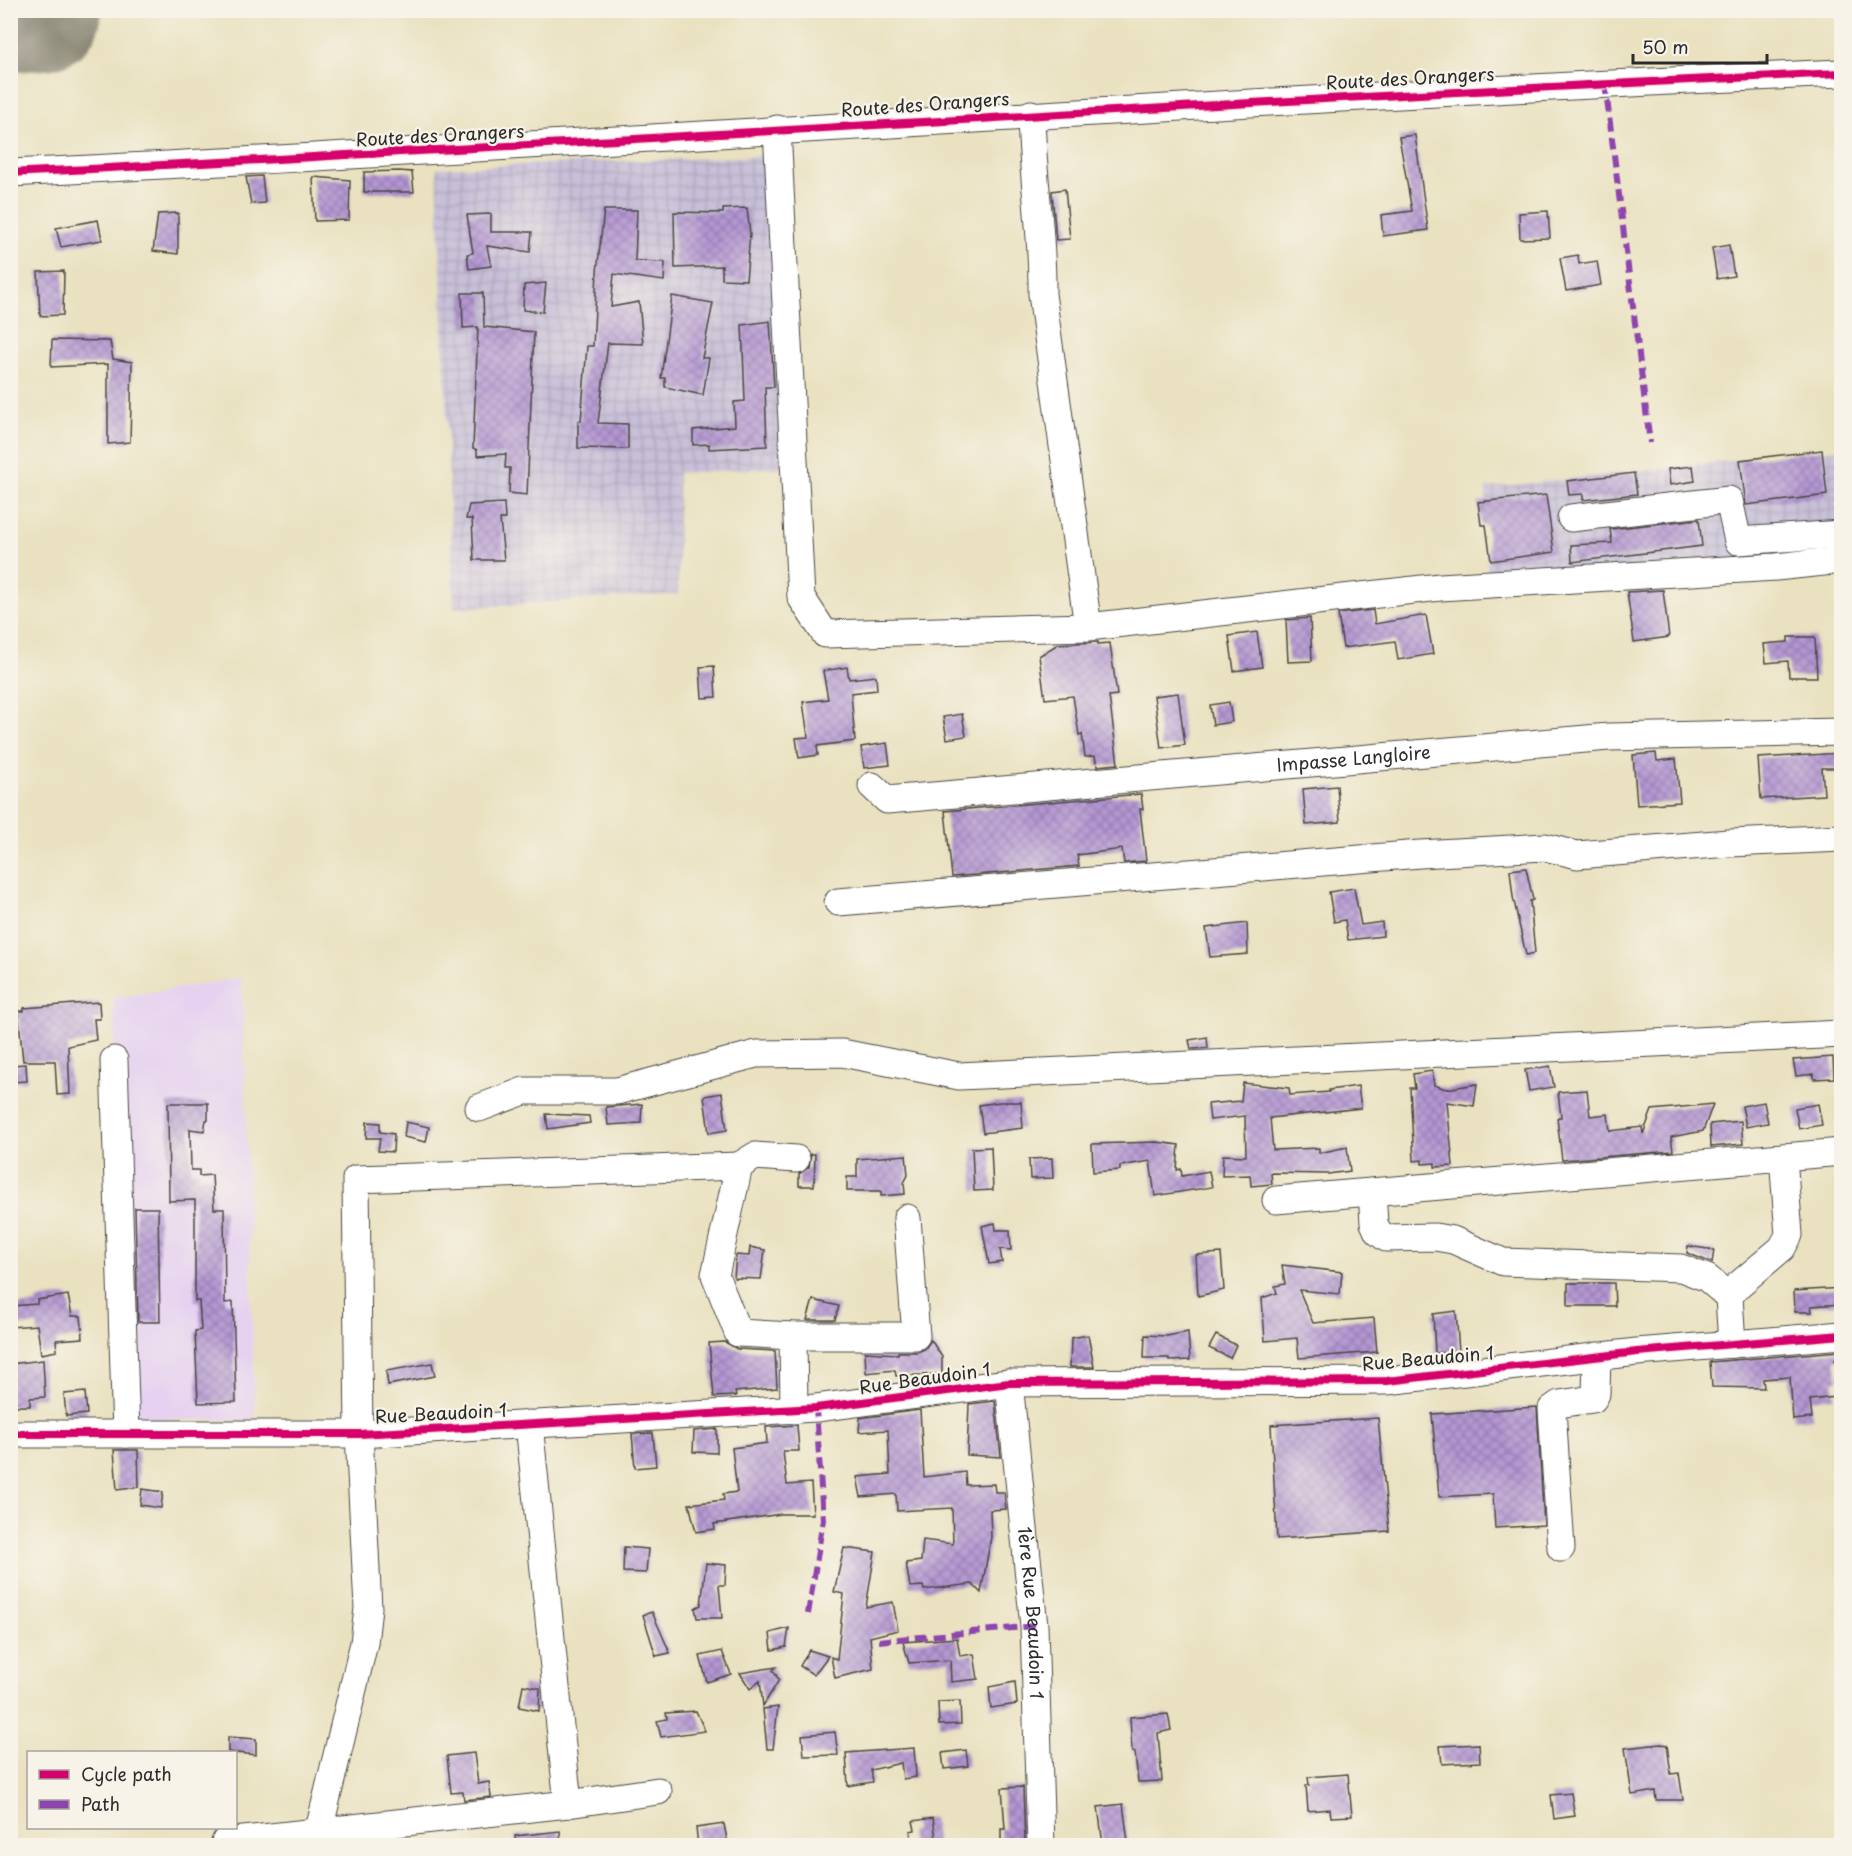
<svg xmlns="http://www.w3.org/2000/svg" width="1852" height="1856" viewBox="0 0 1852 1856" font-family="'Playpen Sans',sans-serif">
	<defs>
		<pattern id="industrial-grid" width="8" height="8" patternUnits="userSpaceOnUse" patternTransform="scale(1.5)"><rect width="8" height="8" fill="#c8bfd8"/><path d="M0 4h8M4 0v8" fill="none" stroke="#aca4ba"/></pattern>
		<pattern id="building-cross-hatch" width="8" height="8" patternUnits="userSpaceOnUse" patternTransform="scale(1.5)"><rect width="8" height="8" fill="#b496d3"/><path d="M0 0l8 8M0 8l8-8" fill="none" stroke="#937bab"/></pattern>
	</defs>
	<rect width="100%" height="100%" fill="#f7f3e8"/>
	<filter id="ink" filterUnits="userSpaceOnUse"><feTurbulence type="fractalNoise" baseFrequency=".0167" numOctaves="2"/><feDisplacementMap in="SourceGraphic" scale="12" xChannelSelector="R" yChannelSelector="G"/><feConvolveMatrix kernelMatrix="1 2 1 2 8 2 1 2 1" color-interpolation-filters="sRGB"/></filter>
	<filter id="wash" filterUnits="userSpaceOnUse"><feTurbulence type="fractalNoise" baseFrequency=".008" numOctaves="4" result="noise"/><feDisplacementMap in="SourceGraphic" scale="24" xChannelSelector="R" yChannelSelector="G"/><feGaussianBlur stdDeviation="1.35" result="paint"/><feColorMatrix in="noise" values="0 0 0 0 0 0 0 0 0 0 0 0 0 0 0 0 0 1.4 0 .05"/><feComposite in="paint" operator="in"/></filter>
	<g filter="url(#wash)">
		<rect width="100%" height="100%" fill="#e9e1bf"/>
		<path fill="#e6d2f0" d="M242,978L255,1420L128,1419L113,998Z"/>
		<path fill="url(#industrial-grid)" d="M768,156L786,467L678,473V594L454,608L437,168Z
			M1841,449V548L1488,583L1486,488Z"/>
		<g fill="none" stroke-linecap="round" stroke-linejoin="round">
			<path stroke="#8a8675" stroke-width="120" d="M10,12L42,10"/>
		</g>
		<g id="blocks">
			<path fill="url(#building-cross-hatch)" d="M1415,135L1428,230L1383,236L1381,215L1412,211L1399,137Z
				M399,171L412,172L414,192H364V172Z
				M262,176L265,203L251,204L246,177Z
				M313,177L350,180L349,220L315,221Z
				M1065,189L1070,239L1056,240L1052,191Z
				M747,208L750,234L746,280L722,279V266L675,268L674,212L723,213V209Z
				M604,210H637L635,261L665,262L664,281L614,274L611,307L639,302L643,344L608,343L598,423L628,424V449L578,448V421H581L587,346H593L597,272Z
				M1548,211L1550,238L1520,239L1519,213Z
				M178,213V254L153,251L158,214Z
				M491,214V232H532L530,252L487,246L491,266L469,269L467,254L473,253L467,215Z
				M98,220L102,240L61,247L56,228Z
				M1729,245L1734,276L1717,279L1712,248Z
				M1578,255L1579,264L1597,261L1601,285L1566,291L1560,258Z
				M64,271L63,315L40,316L38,272Z
				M546,283L543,312L523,310L524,285Z
				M462,293H483L484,327L534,332L527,495L509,493L510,468H505L506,454L477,456V450L473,448L478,327L463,328Z
				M672,296L713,303L702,358H709L703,395L665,387V378H661Z
				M770,321L774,387H765L767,446L709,449V444L693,445V430L735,426L734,402L745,401L742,325Z
				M52,340L110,341L113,359L132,362L130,442L108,444V364L51,367Z
				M1822,450L1827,495L1746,505L1740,460Z
				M1693,466L1695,481L1670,485L1668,469Z
				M1634,473L1637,494L1583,500V494L1569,495L1567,481Z
				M1546,495L1554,552L1491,561L1486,525H1481L1478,502Z
				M504,503L505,519H500L504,560H474L472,519H466L469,505Z
				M1699,519L1702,546L1572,562L1571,545L1612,543L1610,529Z
				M1663,590L1669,637L1634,642L1627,592Z
				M1373,610L1375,624L1426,615L1433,654L1398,660L1395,641L1343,648L1338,614Z
				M1310,618L1312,661L1288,662L1286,620Z
				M1257,632L1262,667L1234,671L1229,636Z
				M1788,637H1815L1817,677H1789L1788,661L1766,663L1764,644L1788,642Z
				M1098,642V644L1110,643L1117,695L1109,696L1118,764L1097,766L1095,756L1085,757L1082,734L1079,735L1073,696L1045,699L1039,656L1058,644Z
				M714,666L716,697L702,698L700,667Z
				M847,667L849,679L876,676L877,690L851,693L855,741L817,746L818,755L799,758L796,738L808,737L803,702L828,699L823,671Z
				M1178,693L1185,745L1161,748L1154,696Z
				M1229,702L1232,722L1213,725L1210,705Z
				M962,714L966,736L947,739L943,717Z
				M887,743L890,765L864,768L861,747Z
				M1656,753L1657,761L1676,759L1680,802L1637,805L1633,755Z
				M1842,753V768H1822L1824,795L1761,799L1758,758Z
				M1337,786L1340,822L1306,825L1303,789Z
				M1141,794L1143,809H1140L1146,861L1124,863L1122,849L1077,855L1079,866L952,877L945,811Z
				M1526,868L1533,900L1530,901L1535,953L1526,955L1513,897L1510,870Z
				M1354,888L1361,925L1382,922L1383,936L1348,940L1345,920L1334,922L1329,892Z
				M1247,923L1248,954L1210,957L1206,928Z
				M99,1002L100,1019H94L96,1040L68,1046L70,1094L57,1095L55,1061H23L18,1011H24V1008Z
				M1207,1037L1208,1048L1191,1049L1189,1040Z
				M1833,1057L1834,1078L1814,1079V1074L1796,1076L1793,1060Z
				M26,1064L27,1081L10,1082V1065Z
				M1550,1066L1554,1087L1529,1091L1525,1070Z
				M1432,1071L1434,1085L1446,1089L1477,1084L1474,1106L1447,1102L1453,1166L1435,1167V1163L1422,1164V1160L1414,1161L1410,1088H1415L1413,1074Z
				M1243,1083L1289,1088L1290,1095L1329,1092V1090L1358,1086L1361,1108L1270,1118L1273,1150L1319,1148V1153L1347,1147L1350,1171L1328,1174L1271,1173L1272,1184L1251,1186L1250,1175L1222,1176L1223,1155L1246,1156L1245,1116L1210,1120L1208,1104L1241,1101Z
				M1587,1090L1590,1116L1608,1114L1610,1131L1642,1127L1643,1134L1652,1110L1713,1104L1703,1131L1671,1137L1673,1151L1562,1160L1557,1118L1561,1117L1558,1092Z
				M722,1093L727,1130L709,1133L704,1096Z
				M1000,1102H1021L1023,1128L983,1133L979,1105Z
				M1764,1102L1768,1123L1746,1127L1742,1106Z
				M168,1103H208V1120H206L204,1131L190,1129L191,1170H199V1176L212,1175L214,1209H224L225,1303L233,1302L236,1402L198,1403L195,1331L201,1330L199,1301H195V1200L169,1201Z
				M642,1104L641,1123L608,1125L606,1107Z
				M1818,1104L1822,1125L1799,1129L1795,1108Z
				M546,1114L589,1116L590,1123L548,1129Z
				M1741,1121L1743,1144L1711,1147L1710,1124Z
				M367,1122L380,1123V1132L394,1134L393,1152L378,1151L380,1138H366Z
				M406,1122L429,1127L426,1142L404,1137Z
				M1157,1142L1179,1145L1177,1170L1181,1169L1182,1176L1209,1171L1212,1187L1155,1196L1150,1161L1120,1166V1170L1093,1172L1092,1144Z
				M991,1147L993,1190L974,1191L972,1148Z
				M811,1154H815L814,1186H799V1174L809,1167Z
				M906,1155L908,1175L904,1183L905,1194L881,1196V1191H847V1177H857V1159Z
				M1052,1158L1053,1178L1030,1179L1029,1159Z
				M135,1208H158L160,1322H138Z
				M995,1223L996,1230H1010L1011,1250L1000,1249L1002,1262L989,1264L982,1226Z
				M1688,1246L1714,1250L1712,1263L1687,1253Z
				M750,1247L765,1250L761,1279L734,1278L736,1255L749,1256Z
				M1221,1253L1224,1290L1198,1296L1196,1255Z
				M1282,1265L1342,1272L1340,1294L1299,1290L1313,1323L1374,1318L1377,1352L1299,1358L1297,1338L1265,1341L1262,1298L1277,1293L1275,1286L1285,1284Z
				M1568,1283H1614L1615,1306H1568Z
				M1842,1288V1304L1811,1306L1812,1312H1795L1794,1291Z
				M68,1295L72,1316H81L83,1338L56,1340L57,1351L41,1354L37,1325L10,1327V1306L37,1304V1300Z
				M813,1300L839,1306L835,1320H807Z
				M1456,1311L1459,1352L1435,1353L1433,1314Z
				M1188,1332L1190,1360L1169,1361V1358H1144L1145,1335L1167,1336Z
				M1088,1335L1094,1367H1070L1071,1338Z
				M1216,1335L1236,1345L1230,1358L1209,1348Z
				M931,1340L942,1357V1374L896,1376L895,1370L866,1373L865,1352L898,1354V1352H917L925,1349Z
				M725,1342L737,1349L775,1351L777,1388L735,1392L736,1396L714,1397L709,1343Z
				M1840,1351L1841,1359L1835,1360L1838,1380L1833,1381L1835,1397L1810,1400L1812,1418L1793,1420L1790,1377L1763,1379L1764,1388L1712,1387L1710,1362Z
				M43,1360L45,1397L30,1398V1406H10V1364Z
				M432,1363L435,1376L388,1385L386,1371Z
				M85,1392L87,1414L66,1416L64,1394Z
				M995,1401L1001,1457L967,1455L969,1404Z
				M1537,1407L1544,1525L1495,1528L1493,1494L1439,1497L1432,1414Z
				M920,1410L924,1477L965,1472L966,1485L994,1484L995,1492H1004L1006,1509L990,1510L991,1537L981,1593L972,1584L924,1590L923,1586L910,1587L906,1563L921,1561L923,1540L953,1544L952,1508L897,1511L896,1494L861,1497L857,1477L890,1474L888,1430L859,1432L860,1418Z
				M1378,1418L1389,1531L1277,1539L1271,1425Z
				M797,1425L799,1451H783L787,1485L811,1483L813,1514H781L714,1524L715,1529L696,1532L689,1504L724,1500L723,1494L737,1492L732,1448L767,1443L766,1427Z
				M717,1429V1453L693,1452L694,1431Z
				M653,1433L656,1466L635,1468L632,1434Z
				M114,1450H138L139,1487L117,1490Z
				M142,1489L163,1492L161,1508L140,1505Z
				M624,1547L648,1549L646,1573L623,1572Z
				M844,1548L875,1552L866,1607L893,1602L898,1630L870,1637L873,1669L835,1678L831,1657L837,1659L844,1594L834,1592Z
				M706,1563L726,1565L725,1585H719L722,1618H697L695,1608L701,1605Z
				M652,1612L670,1653L656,1656L643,1615Z
				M789,1628L786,1647L772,1650L770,1633Z
				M957,1638L960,1656L974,1654L978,1679L951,1682L950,1660L909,1663L903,1642Z
				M809,1650L828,1656L814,1675L800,1666Z
				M722,1651L731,1674L707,1682L700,1656Z
				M776,1667L773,1670L779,1680L763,1706L760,1681L750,1689L740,1673Z
				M1015,1682L1017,1704L991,1708L989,1687Z
				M523,1685L540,1688L539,1711L519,1707Z
				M960,1701L961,1724L939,1725L938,1702Z
				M778,1707L773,1749H767L763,1709Z
				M696,1711L705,1731L661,1737L657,1721L667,1719L666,1713Z
				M1168,1714L1171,1730L1158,1733L1162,1781L1138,1782L1135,1752H1132L1130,1717Z
				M835,1732L838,1755L804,1756L802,1735Z
				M228,1737L256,1739V1755L228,1752Z
				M1479,1744L1480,1762L1442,1764L1440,1746Z
				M1661,1744L1667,1745L1671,1774L1679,1773L1683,1800H1656L1655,1791L1632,1795L1625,1748Z
				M914,1748L916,1777L903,1779L901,1763L871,1770L873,1782L848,1786L846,1753Z
				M966,1750L968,1766L944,1769L942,1753Z
				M474,1753L478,1784L489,1782L491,1797L464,1800L463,1792L451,1793L447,1756Z
				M1348,1774L1352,1816L1331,1817L1330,1809L1308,1811L1306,1785H1309L1308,1777Z
				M1023,1787L1025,1845H1001V1829H1005L1002,1788Z
				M1571,1793L1575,1816L1554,1819L1551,1795Z
				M1123,1804L1128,1842L1103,1845L1098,1807Z
				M933,1818L937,1845H912L910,1831L915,1830L913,1821Z
				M724,1824L728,1845H698L696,1828Z
				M560,1831L561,1845H516L515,1836Z"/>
		</g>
	</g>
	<g filter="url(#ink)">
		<use href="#blocks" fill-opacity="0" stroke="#484641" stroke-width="1.5"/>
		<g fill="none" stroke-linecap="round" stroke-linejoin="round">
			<g stroke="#484641" stroke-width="29">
				<g id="minor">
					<path d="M1031,114C1032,174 1043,233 1042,294L1088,627"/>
					<path d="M777,129L801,597L825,634L1088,627L1440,587L1776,567L1842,560"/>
					<path d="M10,173C621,143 1231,100 1842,73"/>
					<path d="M1571,518L1729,500L1738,541L1842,534"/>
					<path id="s1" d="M872,786L887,800L1609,737L1842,732"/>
					<path d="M838,902L1420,854L1545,847L1577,855L1729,843L1842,838"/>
					<path d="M114,1060L126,1434"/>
					<path d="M479,1108L524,1091H617L756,1054L842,1053L959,1076L1842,1034"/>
					<path d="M1372,1192L1374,1223L1378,1232L1386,1238L1435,1237L1453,1240L1503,1262L1681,1268L1707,1278L1729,1297"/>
					<path d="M1276,1200L1842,1152"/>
					<path d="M793,1336H916L907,1218"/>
					<path d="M1732,1344L1729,1297L1736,1287L1782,1248L1789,1235L1783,1157"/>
					<path id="s2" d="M1009,1383L1034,1626L1041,1846"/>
					<path d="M794,1410L793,1336L738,1333L715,1275L739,1166L755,1156L796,1159"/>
					<path d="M529,1424L568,1804"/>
					<path d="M10,1434H359L816,1408L1009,1383L1387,1381L1637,1352L1842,1335"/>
					<path d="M1561,1548L1552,1409L1559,1404L1593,1399L1596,1394L1597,1356"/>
					<path d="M319,1830L364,1643L368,1608L359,1434L356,1179L739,1166"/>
					<path d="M225,1842L568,1804L658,1791"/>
				</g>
			</g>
			<use href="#minor" stroke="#fff" stroke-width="27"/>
			<path stroke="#8e44ad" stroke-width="6" stroke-dasharray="12 6" stroke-linecap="butt" d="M1605,83L1650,443
				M808,1614L823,1520L816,1408
				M879,1641L1034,1626"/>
			<g stroke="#f7f3e8" stroke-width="11">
				<path id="cycleway" d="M10,173C621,143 1231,100 1842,73
					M10,1434H359L816,1408L1009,1383L1387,1381L1637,1352L1842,1335"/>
			</g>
			<use href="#cycleway" stroke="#d6006c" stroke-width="8"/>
		</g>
	</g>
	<g text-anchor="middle" stroke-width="4.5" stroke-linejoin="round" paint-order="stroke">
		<g font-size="18" fill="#2b2b2b" stroke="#f7f3e8">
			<text transform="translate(1410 79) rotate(-3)" y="6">Route des Orangers</text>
			<text transform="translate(925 105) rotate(-4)" y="6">Route des Orangers</text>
			<text transform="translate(440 136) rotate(-3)" y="6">Route des Orangers</text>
			<text dy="6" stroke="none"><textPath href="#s1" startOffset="489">Impasse Langloire</textPath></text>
			<text transform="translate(1428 1359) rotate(-5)" y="6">Rue Beaudoin 1</text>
			<text transform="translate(925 1379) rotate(-8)" y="6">Rue Beaudoin 1</text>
			<text transform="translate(441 1414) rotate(-3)" y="6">Rue Beaudoin 1</text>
			<text dy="6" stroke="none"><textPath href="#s2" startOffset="231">1ère Rue Beaudoin 1</textPath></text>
		</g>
	</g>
	<rect width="1852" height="1856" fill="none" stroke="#f7f3e8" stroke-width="36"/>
	<rect x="27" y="1751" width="210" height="78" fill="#f7f3e8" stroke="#a5a39c" stroke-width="1.5"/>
	<rect x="39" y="1770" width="30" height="9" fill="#d6006c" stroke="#a5a39c" stroke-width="1.5"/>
	<text x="81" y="1781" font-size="18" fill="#2b2b2b">Cycle path</text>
	<rect x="39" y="1800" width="30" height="9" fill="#8e44ad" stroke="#a5a39c" stroke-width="1.5"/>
	<text x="81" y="1811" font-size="18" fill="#2b2b2b">Path</text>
	<path d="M1633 54v9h134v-9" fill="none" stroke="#2b2b2b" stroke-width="3"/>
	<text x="1642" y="54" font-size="18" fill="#2b2b2b" stroke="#f7f3e8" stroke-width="4.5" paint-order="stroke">50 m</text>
</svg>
